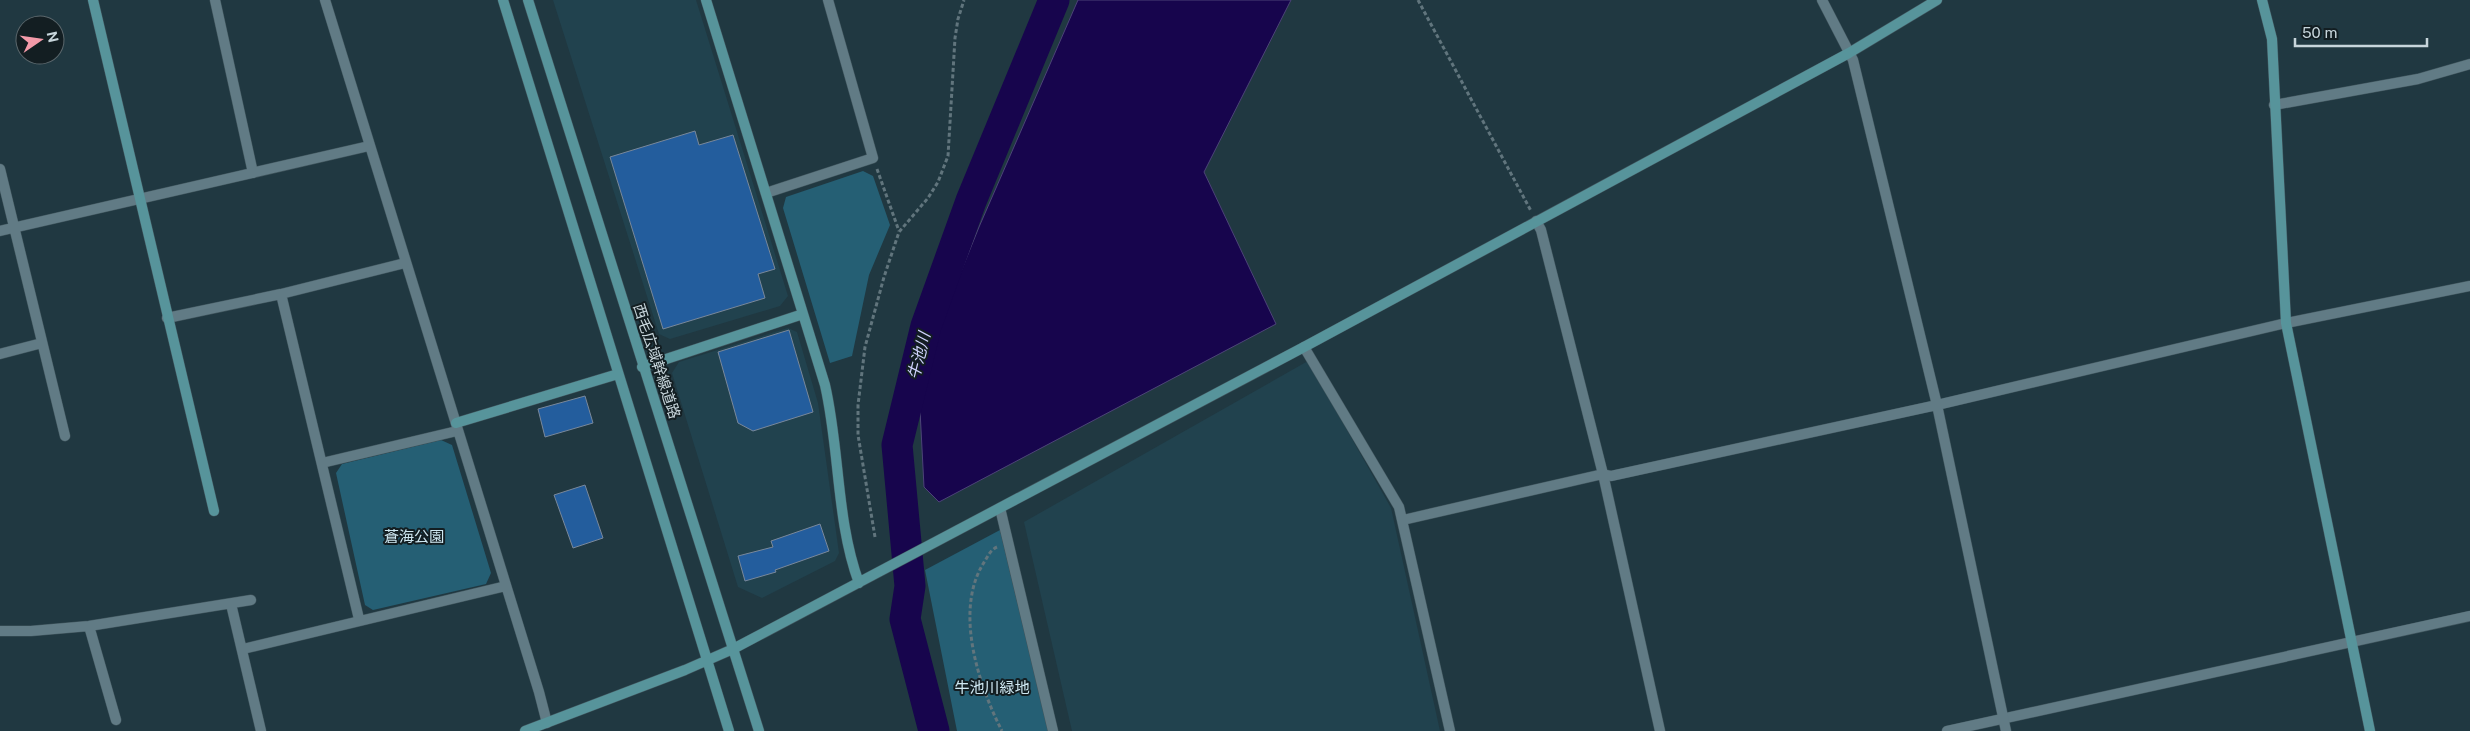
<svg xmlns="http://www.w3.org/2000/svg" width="2470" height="731" viewBox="0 0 2470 731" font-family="'Public Sans','Noto Sans JP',sans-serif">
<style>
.built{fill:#21424e}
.green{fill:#255f74}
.water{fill:#17054d;stroke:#4c4378}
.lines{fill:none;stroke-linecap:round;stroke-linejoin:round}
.river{stroke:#17054d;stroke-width:31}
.building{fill:#235d9d;stroke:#79889b}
.lane-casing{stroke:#41565e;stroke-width:11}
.street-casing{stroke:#41565e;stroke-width:11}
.secondary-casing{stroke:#41565e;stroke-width:11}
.path{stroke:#61757d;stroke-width:3;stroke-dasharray:4 2.5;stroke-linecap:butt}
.lane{stroke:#617b85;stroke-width:10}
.street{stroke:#617b85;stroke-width:10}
.secondary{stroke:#57949b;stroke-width:10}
.labels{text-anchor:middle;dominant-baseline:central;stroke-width:4;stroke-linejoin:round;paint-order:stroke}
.street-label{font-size:15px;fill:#c7d5db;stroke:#131e22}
.park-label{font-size:15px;fill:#cfe8f2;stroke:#131e22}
.water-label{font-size:16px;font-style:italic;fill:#d0d3fe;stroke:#131e22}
</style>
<rect width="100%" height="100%" fill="#203841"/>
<path class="built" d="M553 0H696L788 296 780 306 670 339 659 334Z
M788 328 797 332 818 403 839 553 835 561 762 598 738 587 672 373 679 362Z
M1308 361 1391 508 1440 731H1072L1024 522Z"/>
<path class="green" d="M863 171 873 176 890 225 869 275 852 356 830 363 783 208 786 197Z
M441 440 452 445 491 573 486 584 373 610 365 605 336 473 342 464Z
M1000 530 1048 731H957L925 570Z"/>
<path class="water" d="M1078 0H1291L1204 172 1276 324 939 502 924 487 920 410 939 326 979 227Z"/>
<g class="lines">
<path class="river" d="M934 731 905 619 910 586 897 445 926 326 971 201 1054 0"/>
</g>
<path class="building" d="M695 131 699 145 733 135 775 269 758 274 765 298 663 329 610 157Z
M789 330 813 412 753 431 738 423 718 352Z
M585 396 593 423 545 437 538 409Z
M585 485 603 538 573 548 554 495Z
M820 524 829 551 775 570 776 572 745 581 738 556 773 547 771 541Z"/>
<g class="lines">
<defs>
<path id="lane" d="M1947 731 2470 616"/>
<path id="street" d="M215 0 253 173
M325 0 539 692 547 723
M1822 0 1853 60 1937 405 2006 731
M2274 105 2418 79 2470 64
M0 169 65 436
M766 193 873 158 828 0
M1536 221 1541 230 1603 474 1660 731
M0 231 369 146
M281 294 359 619
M167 318 281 294 405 263
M1304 347 1399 507 1450 731
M0 354 42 343
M322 463 457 431
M1000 508 1053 731
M1403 520 1603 474 1611 476 1937 405 2286 323 2470 286
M231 604 261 731
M89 626 116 720
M0 631H31L89 626 251 600
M243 649 506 586"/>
<path id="secondary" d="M93 0 214 511
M503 0 729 731
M528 0 759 731
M706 0 825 385C840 450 836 521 859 583
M2262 0 2272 39 2286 323 2370 731
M642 367 803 314
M456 423 618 374
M525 731 685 670 733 649 1304 347 1849 53 1937 0"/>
</defs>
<use href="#lane" class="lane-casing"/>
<use href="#street" class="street-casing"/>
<use href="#secondary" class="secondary-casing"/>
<path class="path" d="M1418 0 1531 211
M877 169 899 231
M875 537 858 435V405L865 347 884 277 899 232 928 198 938 182 948 156 955 38 958 19 964 0
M997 547C990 550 987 558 983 564 954 612 979 686 1002 731"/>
<use href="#lane" class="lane"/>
<use href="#street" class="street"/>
<use href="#secondary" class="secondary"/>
</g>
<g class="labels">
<g class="street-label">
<text transform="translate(657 361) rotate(72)">西毛広域幹線道路</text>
</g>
<g class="park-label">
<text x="414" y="536">蒼海公園</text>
<text x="992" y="687">牛池川緑地</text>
</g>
<g class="water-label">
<text transform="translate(919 356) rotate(-76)">牛池川</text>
</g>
</g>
<g transform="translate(40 40) rotate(77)"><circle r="24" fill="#131e22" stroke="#5b676c"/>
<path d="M0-4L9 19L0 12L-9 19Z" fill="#f39aa9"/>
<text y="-8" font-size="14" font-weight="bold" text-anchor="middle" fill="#c7d5db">N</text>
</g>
<path d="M2295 38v8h132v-8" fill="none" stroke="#c7d5db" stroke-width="2.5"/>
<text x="2302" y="38" font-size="15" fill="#c7d5db" stroke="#131e22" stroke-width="4" paint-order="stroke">50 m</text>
</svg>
